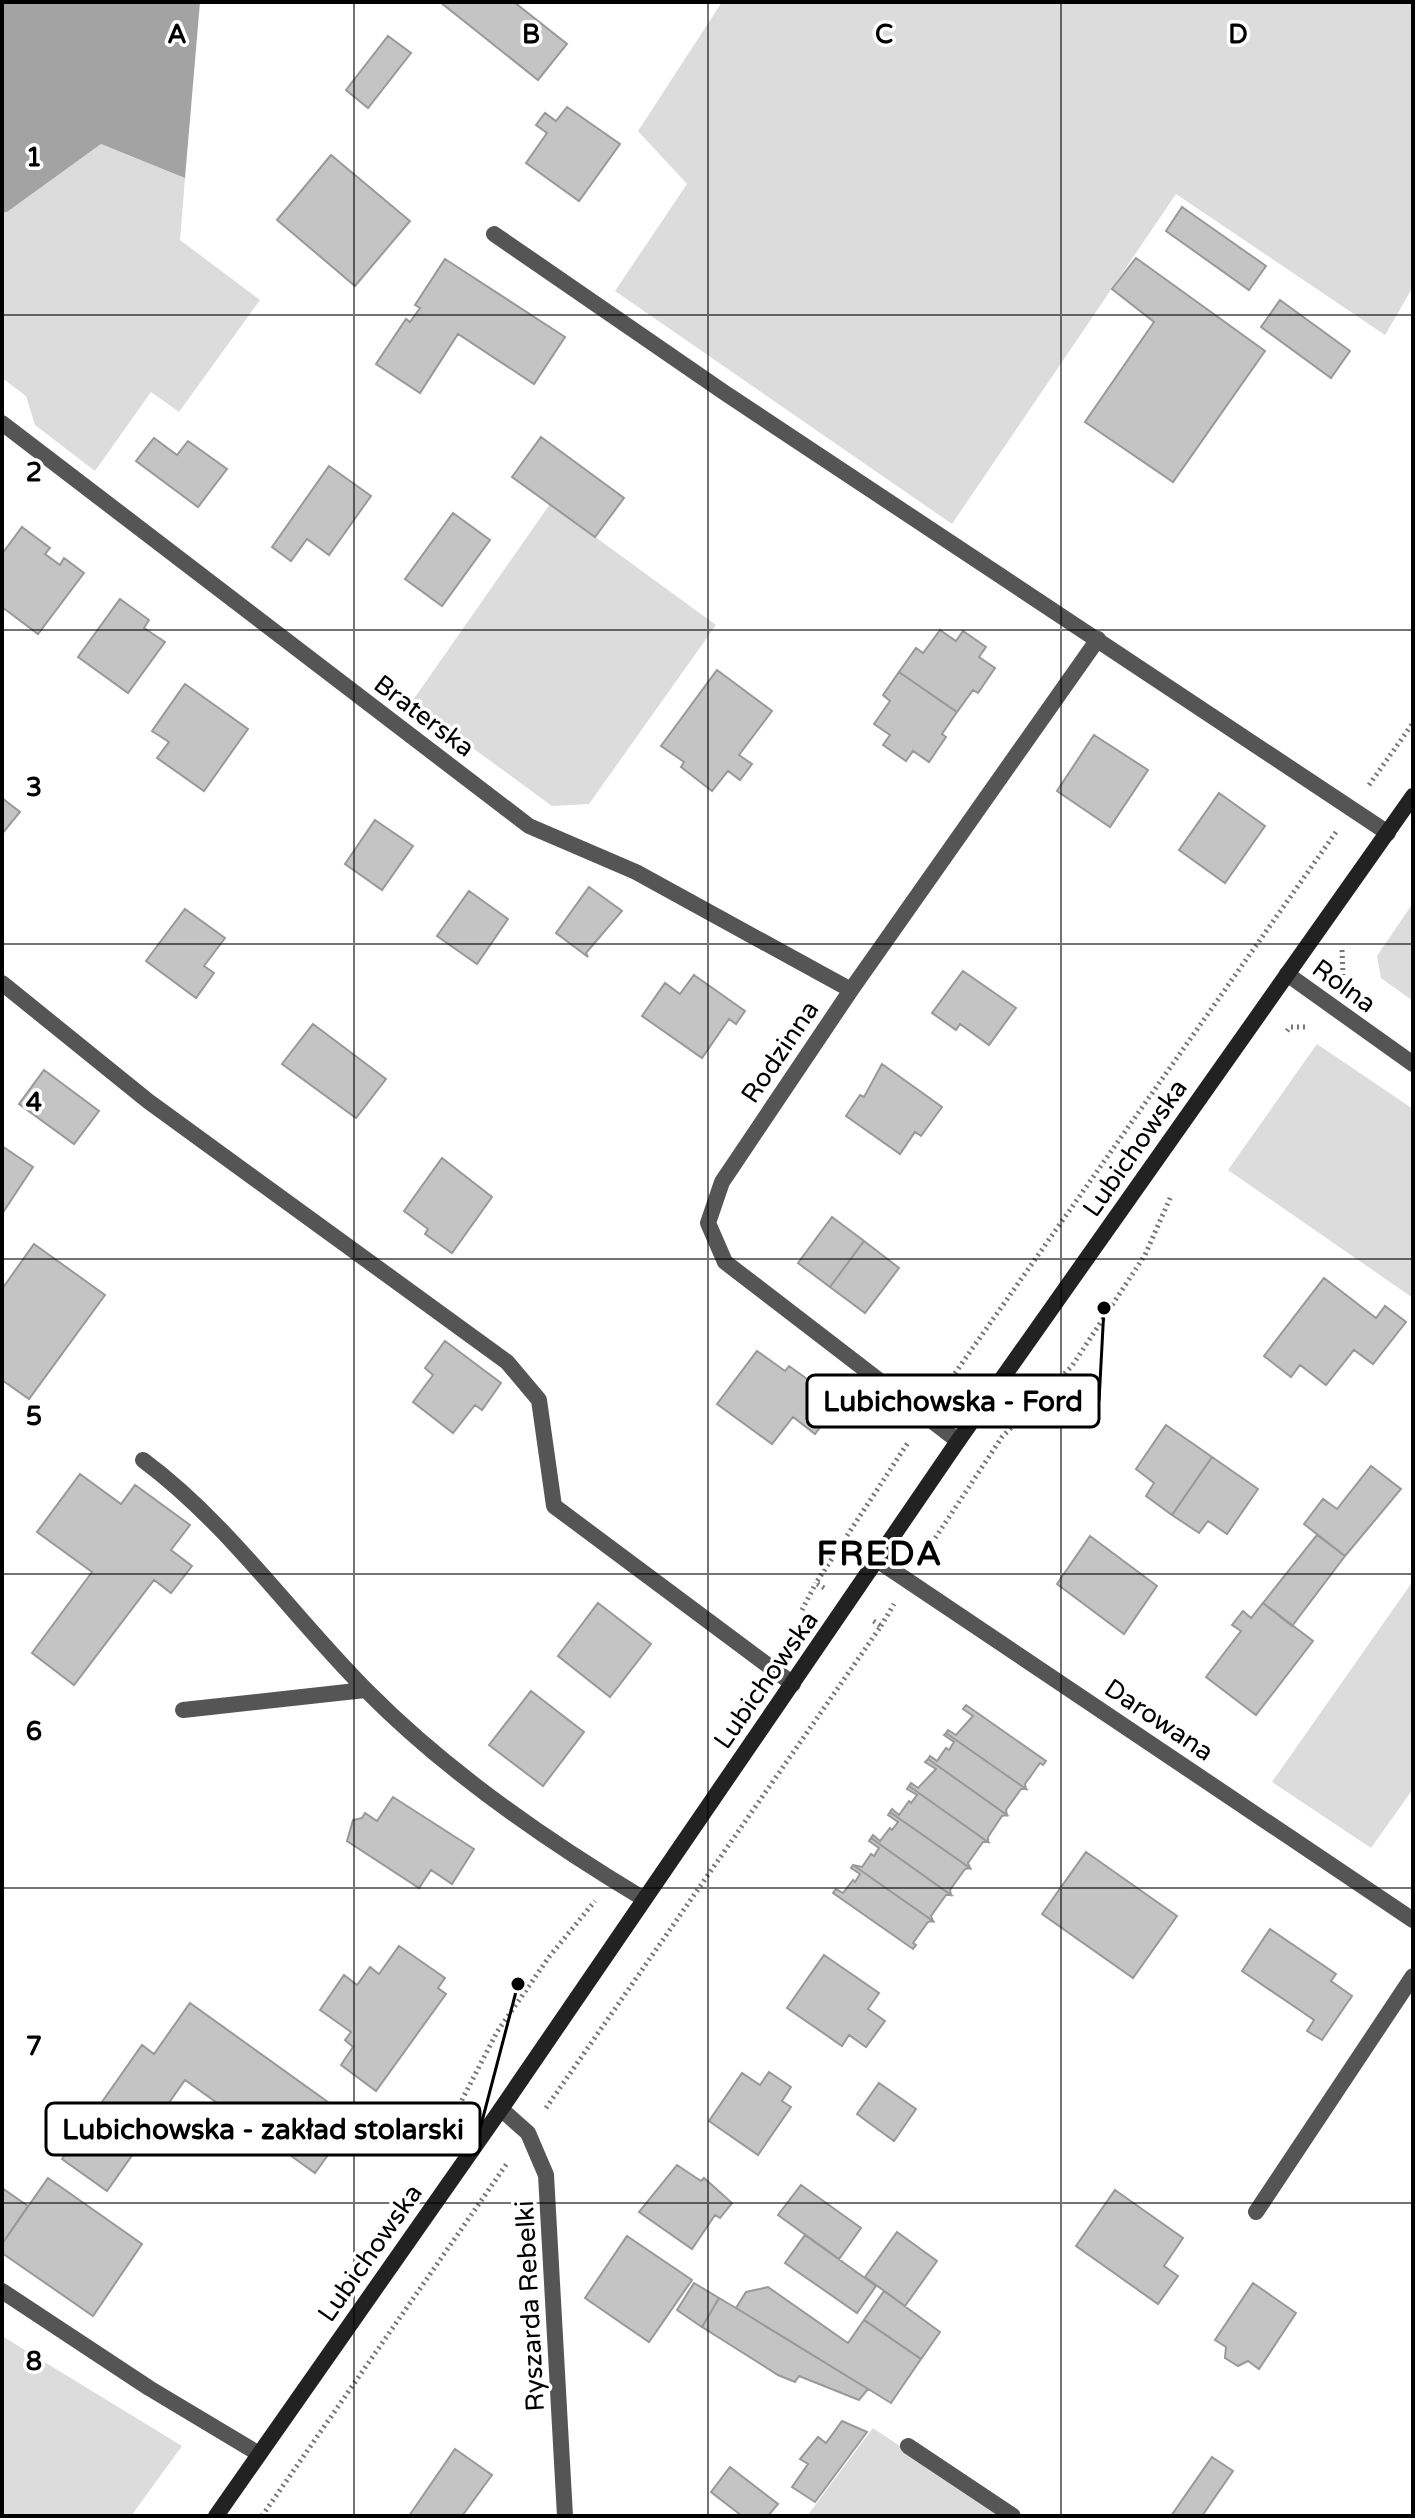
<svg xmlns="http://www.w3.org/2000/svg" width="1415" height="2518" viewBox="0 0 1415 2518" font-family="'Varela Round',sans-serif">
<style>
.green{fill:#dcdcdc}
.water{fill:#a3a3a3}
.building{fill:#c4c4c4;stroke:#999;stroke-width:2}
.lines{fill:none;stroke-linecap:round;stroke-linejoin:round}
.path{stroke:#777;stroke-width:5;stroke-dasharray:2 4;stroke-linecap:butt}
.lane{stroke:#555;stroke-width:16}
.street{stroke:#555;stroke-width:16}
.secondary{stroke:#222;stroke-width:16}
.grid{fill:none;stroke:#000;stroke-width:2;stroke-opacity:0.55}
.labels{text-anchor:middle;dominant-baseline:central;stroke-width:7;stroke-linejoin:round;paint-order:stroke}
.street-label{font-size:26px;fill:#000;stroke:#fff}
.district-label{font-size:34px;font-weight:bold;letter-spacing:2px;fill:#000;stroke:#fff}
.grid-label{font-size:26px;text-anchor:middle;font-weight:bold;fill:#000;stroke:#fff;stroke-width:7;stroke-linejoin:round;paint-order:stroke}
.leader{fill:none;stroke:#000;stroke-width:3}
.callout-dot{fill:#000;stroke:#fff;stroke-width:3}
.callout{fill:#fff;stroke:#000;stroke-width:3}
.callout-label{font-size:28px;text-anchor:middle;font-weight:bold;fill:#000}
</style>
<rect width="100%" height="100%" fill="#fff"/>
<path class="green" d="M722 2H1413V287L1385 335 1176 194 952 524 615 291 687 184 638 131Z
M101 144 185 178 180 240 260 300 179 412 151 392 95 471 35 425 26 396 2 378V212H7Z
M550 504 716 625 589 804 552 806 411 703Z
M1413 903V1001L1381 978 1377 956Z
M1317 1044 1413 1109V1298L1228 1170Z
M1413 1581V1789L1371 1848 1272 1782Z
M2 2336 182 2446 131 2516H2Z
M873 2428 1004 2516H807Z"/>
<path class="water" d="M2 2H200L185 178 101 144 7 212H2Z"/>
<path class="building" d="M440 2H514L567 44 538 80Z
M388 36 411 53 368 108 346 90Z
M567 107 620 144 579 201 526 163 547 133 536 125 545 113 556 121Z
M331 155 410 221 355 286 277 220Z
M1182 207 1266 266 1249 290 1166 231Z
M1136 258 1265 351 1173 482 1085 422 1154 322 1112 289Z
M445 259 565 337 534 384 458 334 420 393 376 364 406 319 410 322 420 308 415 305Z
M1280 300 1350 351 1331 378 1261 327Z
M541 437 624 498 595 537 512 477Z
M154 438 177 455 188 441 227 469 198 507 136 461Z
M329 466 371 496 329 555 307 539 291 561 272 547Z
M453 513 490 540 442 606 405 579Z
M22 527 50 548 45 554 60 565 64 558 84 573 38 634 2 607V554Z
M120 599 149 620 144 628 165 642 128 693 78 657Z
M940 630 956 641 963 631 986 647 979 657 995 668 978 693 973 690 957 712 899 672 916 648 923 653Z
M717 670 772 711 739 755 752 764 740 780 728 771 712 791 681 767 684 762 661 746Z
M899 672 957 712 942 734 946 737 929 762 913 751 906 761 883 745 890 735 874 724 890 701 883 695Z
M185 684 248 729 204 791 157 758 169 742 152 731Z
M1094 735 1148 770 1110 827 1057 791Z
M1219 793 1265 826 1225 883 1179 850Z
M2 798 20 812 2 834Z
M375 820 413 846 382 890 345 864Z
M589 887 622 911 586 953 588 957 556 933Z
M469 891 508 919 477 964 437 936Z
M185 909 225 938 204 966 214 973 196 998 146 961Z
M963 971 1016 1008 989 1045 960 1024 956 1030 932 1013Z
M694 975 745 1011 736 1024 729 1019 702 1058 642 1016 665 983 680 994Z
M313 1024 386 1079 356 1118 282 1064Z
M882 1064 942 1107 921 1136 915 1132 900 1154 846 1116 860 1095 864 1097Z
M44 1070 99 1111 74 1144 19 1104Z
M2 1146 33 1167 2 1214Z
M442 1158 492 1197 452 1253 425 1234 428 1229 404 1211Z
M832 1217 864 1241 830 1287 798 1263Z
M864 1241 899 1268 865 1313 830 1287Z
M34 1244 105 1295 29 1399 2 1380V1289Z
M1324 1278 1376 1318 1385 1306 1406 1322 1373 1364 1354 1350 1326 1385 1300 1365 1291 1377 1264 1356Z
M445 1341 501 1383 482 1410 475 1405 453 1433 413 1402 433 1375 425 1368Z
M757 1351 785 1371 789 1366 839 1402 815 1434 793 1417 772 1444 717 1404Z
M1166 1425 1212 1457 1172 1515 1146 1496 1154 1483 1136 1469Z
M1212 1457 1258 1489 1227 1534 1208 1521 1199 1533 1172 1515Z
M1371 1466 1401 1489 1345 1556 1304 1524 1323 1499 1337 1509Z
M80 1474 121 1504 135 1485 190 1525 171 1550 192 1566 171 1593 154 1580 74 1685 32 1653 92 1572 37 1532Z
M1317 1535 1345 1556 1292 1626 1263 1603Z
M1090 1536 1157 1586 1124 1634 1057 1584Z
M598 1603 651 1644 610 1697 558 1656Z
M1263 1603 1313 1641 1256 1715 1206 1677 1241 1631 1232 1625 1243 1611 1251 1618Z
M531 1691 584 1732 543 1786 489 1745Z
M966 1705 1046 1761 1043 1765 1040 1763 1025 1784 1026 1789 946 1733 948 1730 956 1735 973 1716 963 1709Z
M946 1733 1026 1789H1021L1006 1810 1007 1815 928 1759 930 1756 937 1761 946 1748 949 1750 954 1742 944 1735Z
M928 1759 1007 1815 1002 1816 988 1837V1842L909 1786 911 1783 918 1788 936 1769 925 1762Z
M909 1786 988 1842H983L968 1863 970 1868 890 1812 892 1809 899 1815 909 1801 911 1803 917 1795 907 1789Z
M393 1797 474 1849 452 1884 431 1870 419 1888 347 1841 353 1820 362 1818 365 1813 377 1821Z
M890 1812 970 1868 965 1869 950 1890 951 1895 871 1838 873 1835 880 1841 890 1828 892 1830 898 1822 888 1815Z
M871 1838 951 1895H946L931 1916 933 1921 853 1865 862 1867 871 1854 874 1856 879 1848 869 1841Z
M1086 1852 1177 1916 1133 1978 1042 1914Z
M853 1865 933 1921 928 1922 913 1943 916 1945 913 1949 833 1893 836 1889 843 1893 853 1880 855 1882 860 1874 851 1868Z
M1270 1929 1336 1974 1331 1981 1352 1996 1322 2040 1307 2031 1314 2020 1242 1971Z
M399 1946 445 1978 438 1988 446 1994 376 2091 341 2065 353 2047 345 2040 351 2032 320 2010 344 1975 357 1985 370 1967 379 1974Z
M824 1955 879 1993 868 2009 885 2021 866 2047 849 2035 842 2046 787 2008Z
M190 2003 353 2120 315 2173 185 2080 107 2191 62 2159 142 2045 154 2054Z
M769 2072 791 2087 782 2101 791 2107 758 2155 709 2121 742 2073 760 2085Z
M879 2083 916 2109 894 2141 857 2114Z
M677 2165 701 2181 704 2178 732 2203 720 2218 715 2215 692 2249 639 2212Z
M48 2178 142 2244 93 2316 2 2253V2244Z
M801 2185 861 2228 839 2259 778 2215Z
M2 2188 28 2206 2 2244Z
M1115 2190 1183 2238 1164 2266 1178 2276 1158 2304 1076 2246Z
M897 2232 937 2261 905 2306 865 2277Z
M805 2235 876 2286 857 2313 785 2263Z
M627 2236 692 2280 649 2342 585 2298Z
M694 2283 719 2298 702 2327 677 2310Z
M1253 2283 1296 2313 1259 2369 1248 2361 1238 2366 1225 2358 1226 2347 1215 2340Z
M768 2287 848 2343 864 2320 921 2359 891 2403 736 2308 746 2292Z
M884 2291 940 2332 921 2359 864 2320Z
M719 2298 736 2308 868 2389 859 2400 799 2376 795 2382 778 2375 702 2327Z
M842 2421 867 2432 815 2502 792 2487 808 2464 800 2459 818 2437 826 2443Z
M455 2449 492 2475 462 2516H409Z
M1212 2457 1233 2471 1202 2516H1171Z
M730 2467 778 2504 768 2516H742L711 2492Z"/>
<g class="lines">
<path class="path" d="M1369 785 1413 723
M1342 950 1343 975
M1287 1031 1290 1027H1307
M941 1393 1336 832
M922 1558 1002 1437 1072 1366 1145 1255 1171 1196
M824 1588 816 1583 909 1441
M802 1610 816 1583
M881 1626 894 1604
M546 2108 881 1626 872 1620
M448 2127 497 2032 549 1957 595 1901
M262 2516 508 2162"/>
<path class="lane" d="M2 983 148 1101 507 1362 539 1400 554 1506 793 1684
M143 1460C229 1524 291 1615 367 1691 446 1771 547 1841 644 1899
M183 1710 365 1690
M1256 2212 1413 1976"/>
<path class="street" d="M494 234 725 393 1388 833
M2 423 529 826 636 872 851 990
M1287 974 1413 1064
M958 1441 725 1262 708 1223 722 1182 851 990 1098 639
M877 1560 1413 1920
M501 2109 528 2133 546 2175 565 2516
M2 2291 149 2388 259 2454
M908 2446 1013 2516"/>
<path class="secondary" d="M216 2516 501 2109 958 1441 1413 796"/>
</g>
<path class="grid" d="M354 2V2516M708 2V2516M1061 2V2516M2 315H1413M2 630H1413M2 944H1413M2 1259H1413M2 1574H1413M2 1888H1413M2 2203H1413"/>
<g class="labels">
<g class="street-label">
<text transform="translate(424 716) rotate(37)">Braterska</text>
<text transform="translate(1344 986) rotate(36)">Rolna</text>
<text transform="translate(780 1052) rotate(-56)">Rodzinna</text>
<text transform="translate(1135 1148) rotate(-55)">Lubichowska</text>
<text transform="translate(766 1680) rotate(-55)">Lubichowska</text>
<text transform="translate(1159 1720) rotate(34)">Darowana</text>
<text transform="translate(370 2253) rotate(-55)">Lubichowska</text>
<text transform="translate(530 2306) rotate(-93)">Ryszarda Rebelki</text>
</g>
<g class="district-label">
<text x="880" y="1554">FREDA</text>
</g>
</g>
<g class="grid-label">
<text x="177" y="43">A</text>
<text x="531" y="43">B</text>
<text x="884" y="43">C</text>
<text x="1238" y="43">D</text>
<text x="34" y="166">1</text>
<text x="34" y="481">2</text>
<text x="34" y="796">3</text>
<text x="34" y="1111">4</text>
<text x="34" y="1425">5</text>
<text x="34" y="1740">6</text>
<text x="34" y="2055">7</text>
<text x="34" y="2370">8</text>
</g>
<path class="leader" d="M1104 1308L1099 1401M518 1984L480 2129"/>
<g class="callout-dot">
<circle cx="1104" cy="1308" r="8"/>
<circle cx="518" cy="1984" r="8"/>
</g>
<g class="callout">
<rect x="807" y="1375" width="292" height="52" rx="8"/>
<rect x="46" y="2103" width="434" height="52" rx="8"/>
</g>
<g class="callout-label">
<text x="953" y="1411">Lubichowska - Ford</text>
<text x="263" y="2139">Lubichowska - zakład stolarski</text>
</g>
<rect width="1415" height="2518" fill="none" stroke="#000000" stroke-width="8"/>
</svg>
